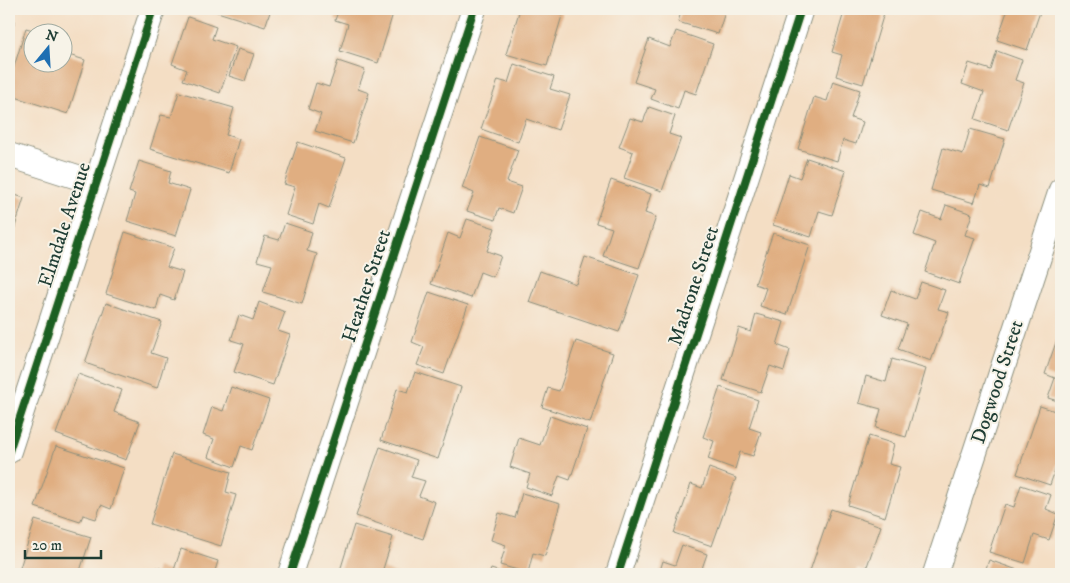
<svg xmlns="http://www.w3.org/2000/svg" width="1070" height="583" viewBox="0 0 1070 583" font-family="'IM FELL DW Pica',serif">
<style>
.building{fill:#e0ae81}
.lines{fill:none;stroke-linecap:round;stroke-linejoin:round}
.street-casing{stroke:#8a8e7c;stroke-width:26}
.street{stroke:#fff;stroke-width:24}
.cycleway-casing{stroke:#f7f3e8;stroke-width:11}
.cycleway{stroke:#1b5e20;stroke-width:8}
.labels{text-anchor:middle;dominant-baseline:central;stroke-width:4;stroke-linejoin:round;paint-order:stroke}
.street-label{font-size:20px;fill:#1f3d34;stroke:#f7f3e8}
</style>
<rect width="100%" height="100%" fill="#f7f3e8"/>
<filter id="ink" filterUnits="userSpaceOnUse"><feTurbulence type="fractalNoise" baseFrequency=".02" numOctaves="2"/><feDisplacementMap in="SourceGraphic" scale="10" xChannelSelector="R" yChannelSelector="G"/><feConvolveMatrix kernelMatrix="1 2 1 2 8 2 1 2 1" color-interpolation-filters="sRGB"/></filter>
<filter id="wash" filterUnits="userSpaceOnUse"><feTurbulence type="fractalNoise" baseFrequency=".0096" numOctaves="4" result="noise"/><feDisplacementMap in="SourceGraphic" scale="20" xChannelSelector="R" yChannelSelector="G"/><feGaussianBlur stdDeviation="1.12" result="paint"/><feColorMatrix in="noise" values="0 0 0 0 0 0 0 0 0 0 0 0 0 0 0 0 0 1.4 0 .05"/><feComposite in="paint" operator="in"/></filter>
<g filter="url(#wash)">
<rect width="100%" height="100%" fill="#f4dec4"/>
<g id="blocks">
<path class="building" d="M208 9H271L265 27Z
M339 9H390L394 10 378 63 340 51 348 24 335 20Z
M520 9H564L547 66 506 54Z
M682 9H726L718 34 678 22Z
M845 9H870L884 13 863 84 836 76 842 55 832 52Z
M1008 9H1041L1027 50 997 40Z
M188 17 216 27 212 39 236 47 220 93 183 80 187 70 172 64Z
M9 19 15 21 9 39Z
M26 28 40 32H32V62H62V53L85 60 68 114 9 95V83Z
M676 31 713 44 696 94 684 90 678 109 651 99 655 89 634 82 649 39 670 47Z
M238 49 254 54 245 81 229 76Z
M997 51 1022 60 1015 80 1024 83 1008 130 975 119 984 92 962 84 969 63 991 70Z
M338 61 365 70 358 89 369 93 353 143 315 131 321 114 308 109 316 83 329 87Z
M514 64 554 77 550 89 570 95 558 130 526 119 518 142 481 129 498 80 508 83Z
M833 81 860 90 851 118 863 122 856 144 843 140 837 161 798 149 814 97 827 101Z
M179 92 234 108 226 135 239 139 229 173 150 149 161 115 171 117Z
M649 107 675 116 669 134 681 138 662 191 624 178 633 152 619 147 630 118 643 122Z
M970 129 1005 139 990 188 980 185 974 203 931 190 943 148 963 154Z
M480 137 518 150 507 182 522 187 513 213 499 208 495 220 467 211 474 193 462 188Z
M298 142 346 158 329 208 319 204 313 224 286 215 295 187 284 184Z
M807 158 846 171 832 215 819 211 811 237 773 225 789 174 800 178Z
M139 161 171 171 168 183 190 190 176 236 127 221 135 194 129 192Z
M611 180 651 194 645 213 656 217 639 268 603 256 612 228 596 223Z
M9 193 24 198 9 246Z
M946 205 972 214 965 235 975 238 959 284 925 272 935 243 914 235 922 212 941 219Z
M467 219 495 228 487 251 501 256 493 277 480 272 471 298 431 284 448 233 460 238Z
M285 223 312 232 307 251 317 254 302 304 263 292 272 265 257 261 265 236 279 240Z
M125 232 174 248 167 267 183 272 174 300 160 295 156 310 106 294Z
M773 233 810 245 787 315 760 306 766 288 755 284Z
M585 257 639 275 619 332 529 302 540 271 576 284Z
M921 282 945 290 938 309 949 312 931 361 898 349 907 324 882 315 891 290 915 299Z
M429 292 468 305 444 374 417 365 424 347 412 342Z
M259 302 285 312 278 331 290 335 273 385 234 372 244 344 231 340 239 315 253 320Z
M106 303 162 322 151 353 166 358 157 388 85 363Z
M756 314 784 322 777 345 790 350 784 371 770 366 761 392 723 380 739 328 751 332Z
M1061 328V402L1048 398 1055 378 1045 374Z
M576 341 613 353 590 423 542 407 548 388 559 391Z
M892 359 926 369 906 437 876 428 881 409 859 403 866 376 886 382Z
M415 372 461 387 438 459 381 440 397 389 408 392Z
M78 374 122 390 114 412 140 422 126 460 56 434Z
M231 387 269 400 252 450 241 446 234 467 208 457 214 439 203 435 212 407 223 411Z
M720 387 758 400 749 428 761 432 753 456 740 452 735 469 708 459 714 441 703 437Z
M1040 406 1061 413V453L1050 485 1017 474Z
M550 416 587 429 570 480 559 476 552 496 526 487 530 474 510 467 519 438 540 445Z
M869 436 894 444 889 464 900 467 885 517 848 505Z
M56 446 124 468 111 509 101 505 96 519 83 515 80 522 35 507Z
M380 447 417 460 411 477 425 481 419 496 435 502 423 539 356 516Z
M172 454 231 472 226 492 236 495 221 546 150 524Z
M709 468 736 478 712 546 674 533 691 484 702 488Z
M1021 485 1051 495 1046 509 1058 514 1049 540 1034 535 1025 563 989 552 1005 504 1014 507Z
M522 493 560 504 545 556 533 553 528 573 500 565 506 545 491 540 499 513 515 518Z
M831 509 881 526 865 572 857 569 855 574H809Z
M35 520 91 537 79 574H18Z
M354 525 393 537 383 569 398 574H339Z
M682 545 707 554 700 574H659L663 561 675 565Z
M181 549 218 561 214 574H155L157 567 173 573Z
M989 560 1029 574H984Z
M491 569 507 574H489Z"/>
</g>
</g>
<g filter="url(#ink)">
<use href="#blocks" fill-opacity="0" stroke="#8a8e7c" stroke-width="1"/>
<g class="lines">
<defs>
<path id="street" d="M9 155 96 183
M9 451 153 9
M290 574 474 9
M618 574 801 9
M935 574 1061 190"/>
</defs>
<use href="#street" class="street-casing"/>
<use href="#street" class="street"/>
<defs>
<path id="cycleway" d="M9 451 153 9
M290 574 474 9
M618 574 801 9"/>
</defs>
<use href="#cycleway" class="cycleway-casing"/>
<use href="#cycleway" class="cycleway"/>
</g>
</g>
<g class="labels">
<g class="street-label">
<text transform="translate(65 225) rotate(-72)">Elmdale Avenue</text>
<text transform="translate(367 286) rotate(-72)">Heather Street</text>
<text transform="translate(694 286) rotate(-72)">Madrone Street</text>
<text transform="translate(998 382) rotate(-72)">Dogwood Street</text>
</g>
</g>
<rect width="1070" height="583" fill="none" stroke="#f7f3e8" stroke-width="30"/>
<g transform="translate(48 48) rotate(18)"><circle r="24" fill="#f7f3e8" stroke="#a1aaa0"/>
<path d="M0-4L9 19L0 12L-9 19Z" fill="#1f6fb2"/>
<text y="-8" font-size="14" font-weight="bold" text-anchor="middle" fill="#1f3d34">N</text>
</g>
<path d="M25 550v8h76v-8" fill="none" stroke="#1f3d34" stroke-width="2.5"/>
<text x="32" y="550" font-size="15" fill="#1f3d34" stroke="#f7f3e8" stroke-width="4" paint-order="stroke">20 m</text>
</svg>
